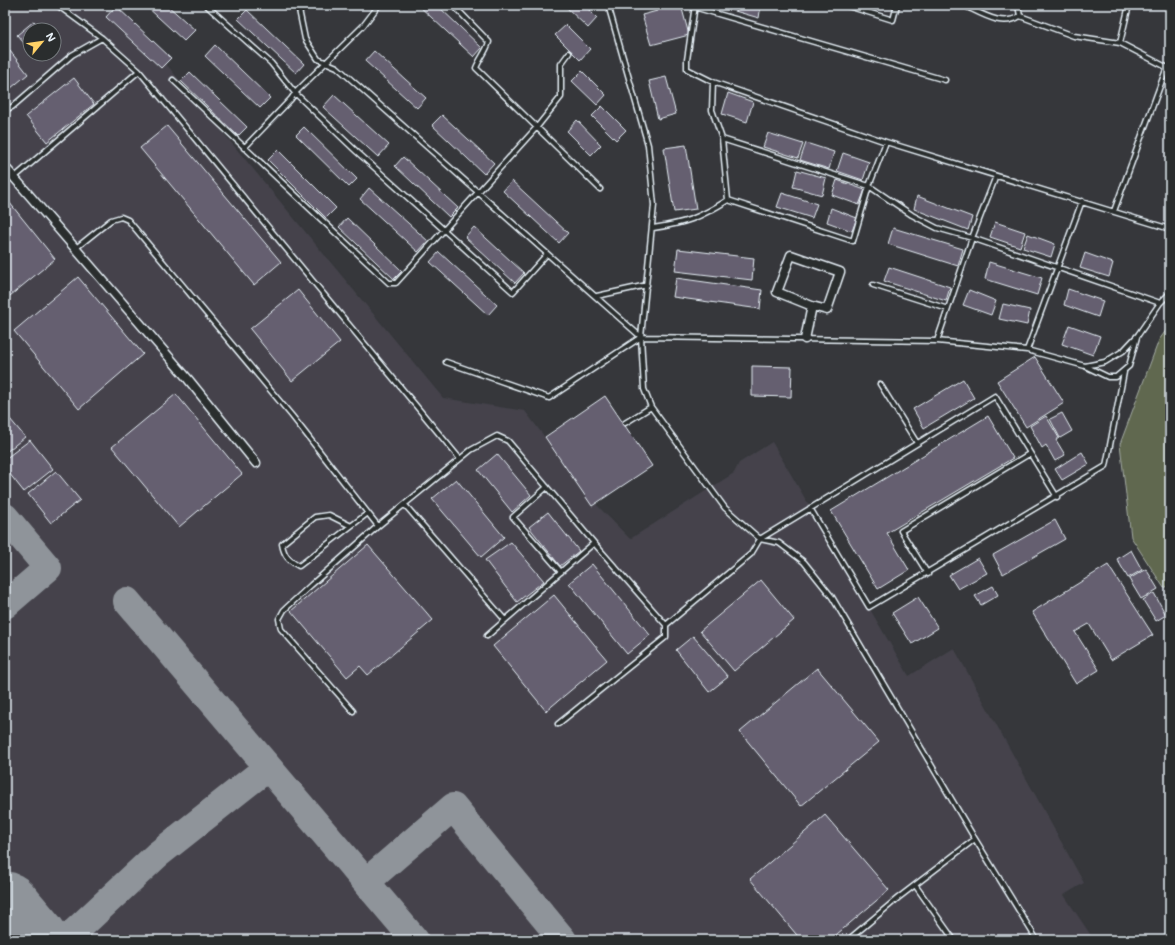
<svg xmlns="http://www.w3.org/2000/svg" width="1175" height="945" viewBox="0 0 1175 945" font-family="Mali,sans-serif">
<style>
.built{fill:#44434b;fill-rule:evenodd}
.green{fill:#61684f;stroke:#a4aca4}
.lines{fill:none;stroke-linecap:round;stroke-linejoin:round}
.taxiway{stroke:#8f949a;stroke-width:28}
.runway{stroke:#8f949a;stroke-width:71}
.building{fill:#655e6f;stroke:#e8f1f8}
.lane-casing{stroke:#e8f1f8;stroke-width:7}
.street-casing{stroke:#e8f1f8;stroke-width:11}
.lane{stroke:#2a2d2e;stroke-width:4}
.street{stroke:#2a2d2e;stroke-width:8}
</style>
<rect width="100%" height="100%" fill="#36373b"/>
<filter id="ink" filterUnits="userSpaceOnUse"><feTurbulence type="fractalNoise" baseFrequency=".025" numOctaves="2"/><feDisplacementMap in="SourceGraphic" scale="8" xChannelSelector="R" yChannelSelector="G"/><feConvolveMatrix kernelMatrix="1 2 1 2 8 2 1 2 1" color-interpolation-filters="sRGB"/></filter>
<g filter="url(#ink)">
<path class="built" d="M5 5H107L162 59 443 398 525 411 594 502 630 539 734 473 739 463 772 442 909 676 954 648 1084 883 1064 895 1094 940H5ZM30 30H54V54H30Z"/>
<path class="green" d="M1170 325V585L1164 588 1131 537 1120 444 1159 340Z"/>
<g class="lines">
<path class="taxiway" d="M5 517 48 568 5 605
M127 601 415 940
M366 882 453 807 563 940
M66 940 157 855 267 768"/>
<path class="runway" d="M5 907 33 940"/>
</g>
<path class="building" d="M145 5H167L195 30 184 41Z
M418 5H437L482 48 474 57Z
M564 5H584L597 18 588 28Z
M655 5H681L689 35 651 45 642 15 657 11Z
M714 5H761L759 18Z
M116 6 171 58 161 68 106 17Z
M247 10 304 64 296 73 238 19Z
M34 21 42 30H30V50L17 35Z
M566 25 590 49 580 60 555 35Z
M215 45 270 98 260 108 205 56Z
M10 51 28 74 5 93V54Z
M374 51 426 98 417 108 365 61Z
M582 71 606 95 597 105 572 81Z
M190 72 247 127 238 136 181 81Z
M666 77 676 114 658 119 649 81Z
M74 78 94 104 47 142 26 116Z
M728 93 753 102 747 122 722 114Z
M334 95 389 145 378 157 323 107Z
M602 106 626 130 616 140 592 116Z
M442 115 494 163 484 174 432 125Z
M577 120 601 145 591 155 567 131Z
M167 126 281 262 254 285 140 148Z
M304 127 357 179 349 187 296 135Z
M768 133 803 144 798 158 763 147Z
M806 143 834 152 829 169 800 160Z
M686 145 696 209 674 212 664 148Z
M278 150 336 208 326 218 268 160Z
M843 153 869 162 863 180 837 171Z
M403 157 458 208 449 217 395 166Z
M797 170 826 178 822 195 793 187Z
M837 180 865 190 859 205 832 195Z
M512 181 568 233 559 243 503 191Z
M369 188 428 241 418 252 360 199Z
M782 193 817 204 812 218 777 207Z
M917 196 972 217 968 230 914 209Z
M5 197 55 259 5 300Z
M831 208 857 218 852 231 827 222Z
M347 218 402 271 394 279 339 227Z
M995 222 1025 232 1020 247 990 237Z
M474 227 524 273 515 283 465 237Z
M893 228 963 249 958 266 888 244Z
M1028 234 1055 244 1051 257 1023 248Z
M678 249 754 258 752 280 675 271Z
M439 252 497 305 488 315 430 262Z
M1085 253 1113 263 1109 277 1080 268Z
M989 262 1042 278 1037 295 985 279Z
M889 267 950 287 946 301 884 281Z
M78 277 143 354 79 409 14 331Z
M676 278 762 290 760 309 673 297Z
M1068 289 1103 301 1098 317 1064 305Z
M298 290 340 342 292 381 250 329Z
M969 290 996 301 991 315 963 305Z
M1003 304 1030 310 1027 325 999 319Z
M1069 325 1100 336 1093 355 1062 344Z
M1035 357 1064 403 1026 427 997 381Z
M752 366 792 367 791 397 752 396Z
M963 379 974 398 924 428 913 409Z
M176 394 242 474 179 527 112 447Z
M605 396 652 466 592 506 545 437Z
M5 413 25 437 5 453Z
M1062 413 1072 431 1060 438 1050 419Z
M988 416 1013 458 887 533 909 570 878 589 831 511Z
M1046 416 1059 438 1056 440 1065 455 1055 461 1046 445 1042 448 1030 426Z
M30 440 53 469 24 492 5 468V459Z
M1082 452 1089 464 1062 480 1055 469Z
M497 454 531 495 512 512 478 470Z
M56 471 80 500 51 523 28 494Z
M456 479 504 537 481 557 432 499Z
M548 512 579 551 560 566 529 527Z
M1055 520 1065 539 1003 574 993 555Z
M511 542 544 581 517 602 485 560Z
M368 545 433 620 368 675 360 666 347 677 291 611Z
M1131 550 1142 570 1128 578 1117 559Z
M978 558 987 573 958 589 949 575Z
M592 564 650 635 627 654 569 583Z
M1108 565 1153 635 1111 660 1089 624 1075 632 1099 670 1076 684 1032 612Z
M1146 569 1158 589 1141 599 1129 579Z
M761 580 794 620 734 671 700 631Z
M993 586 998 595 981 605 975 596Z
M1154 593 1166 615 1156 621 1143 600Z
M554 595 607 660 546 711 493 646Z
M918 597 938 628 912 644 892 613Z
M693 636 728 677 709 692 676 650Z
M817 668 879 742 801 806 740 732Z
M825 815 889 890 830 940H801L750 879Z"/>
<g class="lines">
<defs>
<path id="lane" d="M57 5 102 38 139 71 460 459
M206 5 271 63 295 93 356 151 513 292 547 254
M298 5 305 39 318 59 337 67 641 337 937 341 1027 350 1085 366 1105 362 1123 351 1138 335 1160 303 1170 293
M453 5 489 42C486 52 480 58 476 68L600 189
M608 5 648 145 654 205 641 337 644 389 651 407 725 508 760 539 779 543 804 562 832 597 975 839 1037 940
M695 5 687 60V69L713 82 886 142 1170 229
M845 5 893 20 897 5
M963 5C981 13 1002 28 1020 16
M1018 5 1020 16
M694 7 945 80
M1020 16 1074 36 1120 43 1170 69
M1120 43 1129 5
M173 80 389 283H396L537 127 561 97V64L569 53
M5 110 12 107 72 55 102 38
M722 139 869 186 912 215 937 228 972 238 1160 303
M244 148 291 99 295 93 363 26 379 5
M15 177 139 71
M728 200 853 241 869 186 886 142
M1114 211 1167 67
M653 228C686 223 699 218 728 200L722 139 712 110 713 82
M76 248 111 220 121 217 128 220 292 416 378 526 471 450 497 436 508 441 594 543 666 625 751 554 760 539 995 396 1057 497
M873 285 948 309
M597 296 647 285
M937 341 972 238 996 176
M1027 350 1082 201
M446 362 549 398 641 337
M1085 366 1108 377H1116L1129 366 1137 337
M880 384 917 443
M625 423 651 407
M547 487 513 517 561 572
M405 505 505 620
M810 508 869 607 1106 466 1124 372
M351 526 299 566C289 561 284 556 282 544L315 517 329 515 351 526 368 513
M928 574 901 531 1029 454
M487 636 594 543
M353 711 281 629 279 619 284 610 311 585 378 526
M558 724 666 637V625
M915 885 954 940
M848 940 898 898 975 839"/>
<path id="street" d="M5 167 188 379 256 463
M805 339 812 306 777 292 791 255 840 272 827 310 812 306"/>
</defs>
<use href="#lane" class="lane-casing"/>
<use href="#street" class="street-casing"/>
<use href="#lane" class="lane"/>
<use href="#street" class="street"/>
</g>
</g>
<rect width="1175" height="945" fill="none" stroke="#2a2d2e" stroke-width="20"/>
<rect x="10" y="10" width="1155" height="925" fill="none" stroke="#e8f1f8" stroke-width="1.5" filter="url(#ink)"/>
<g transform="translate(42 42) rotate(61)"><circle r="19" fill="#2a2d2e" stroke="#767b7f"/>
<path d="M0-3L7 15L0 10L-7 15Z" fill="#ffd166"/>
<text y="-6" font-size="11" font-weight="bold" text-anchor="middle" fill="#e8f1f8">N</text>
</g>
</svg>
